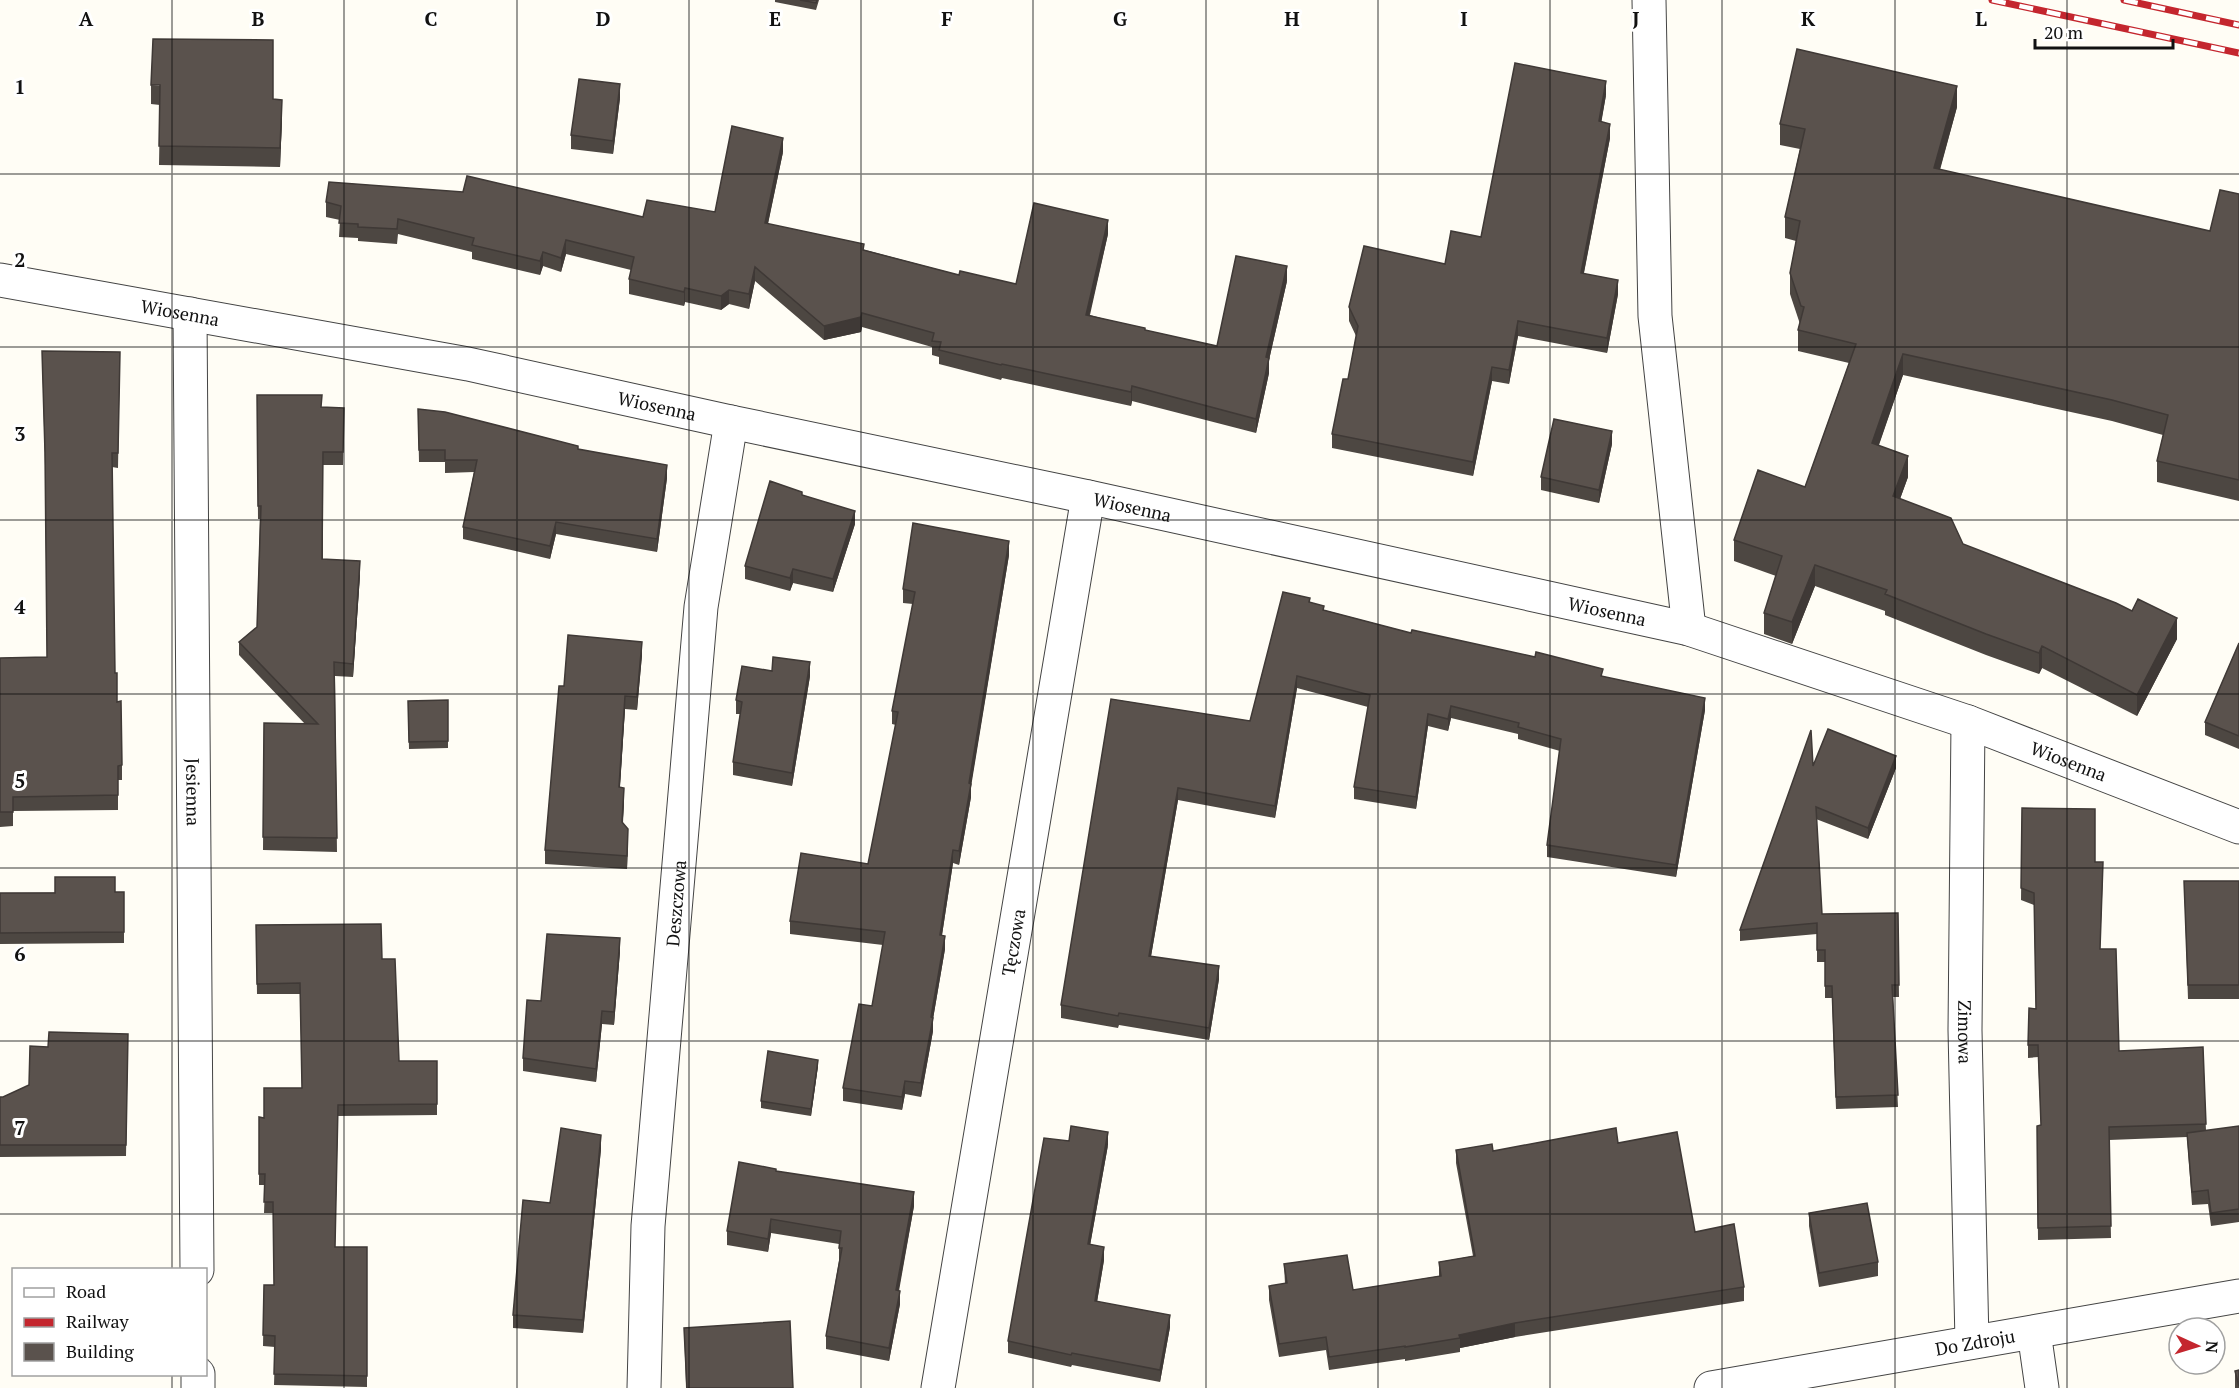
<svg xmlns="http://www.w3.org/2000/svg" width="2239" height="1388" viewBox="0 0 2239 1388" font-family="'PT Serif',serif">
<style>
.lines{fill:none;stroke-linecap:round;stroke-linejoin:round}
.minor-casing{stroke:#444;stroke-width:35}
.minor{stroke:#fff;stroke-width:33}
.rail-casing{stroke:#c4262e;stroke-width:7}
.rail{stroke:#fff;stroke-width:4.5;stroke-dasharray:14;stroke-linecap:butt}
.wall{fill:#4d4742}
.shaded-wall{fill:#3f3936}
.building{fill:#5a524d;stroke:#3f3936;stroke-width:1.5}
.grid{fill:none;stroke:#111;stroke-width:1.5;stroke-opacity:0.55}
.labels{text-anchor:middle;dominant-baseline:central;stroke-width:6;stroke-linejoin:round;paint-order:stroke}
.street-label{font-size:18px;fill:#111;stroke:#fff}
.grid-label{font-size:20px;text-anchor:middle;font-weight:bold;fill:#111;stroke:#fff;stroke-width:6;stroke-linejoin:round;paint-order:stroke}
</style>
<rect width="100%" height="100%" fill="#fffdf5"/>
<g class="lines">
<defs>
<g id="minor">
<path d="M1649 0 1655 316 1689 629"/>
<path id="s1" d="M0 280 468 364 731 422 1088 497 1689 629 1968 722 2239 827"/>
<path id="s2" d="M190 314 197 1270"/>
<path id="s3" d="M1968 722 1965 1030 1972 1342"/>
<path d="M2034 1332 2042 1388"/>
<path d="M198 1374V1388"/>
<path id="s4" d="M644 1388 648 1226 701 607 731 422"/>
<path id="s5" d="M938 1388 1088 497"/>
<path id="s6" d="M1711 1388 2239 1296"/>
</g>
</defs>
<use href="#minor" class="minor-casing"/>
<use href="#minor" class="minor"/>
<defs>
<path id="rail" d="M1992 0 2239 53
M2124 0 2239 25"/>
</defs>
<use href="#rail" class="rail-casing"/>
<use href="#rail" class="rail"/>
</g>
<path class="wall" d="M775 0H819L816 10 775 2Z
M151 85 273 99 282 119 280 167 159 165 160 105 151 104Z
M1606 95 1601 122 1610 138 1584 273 1618 294 1607 353 1518 336 1509 384 1492 381 1473 476 1332 448V434L1348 379 1356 336 1349 321V307L1445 264 1481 237Z
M620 98 613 154 571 149V135Z
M1957 107 1940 170 2210 231 2239 194V501L2157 482V461L2163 435 2112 421 1903 375 1879 445 1908 477 1900 499 1963 544 2177 639 2137 716 2042 668 2039 674 1986 655 1885 615V611L1815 586 1792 644 1764 634V613L1776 576 1734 561V540L1805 487 1849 363 1798 351V330L1800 324 1790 294V273L1796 241 1785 238V217L1800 149 1780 145V124Z
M783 152 768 224 959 275 1016 284 1108 234 1090 315 1145 330 1217 346 1287 281 1269 360V373L1256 433 1132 401 1131 406 1002 378 1001 380 939 364V357L932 355V347L862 327 861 332 824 340 755 281 749 309 729 304 721 310 685 302 684 306 629 294V279L631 270 566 254 561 272 543 266 540 275 472 259V252L398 234 397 244 358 241V238L339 237 340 220 326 217V202L643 217 715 212Z
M42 351 120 352 118 468 112 467 115 673 117 702 122 734V780H118V810L13 811V826L0 827V658L47 657 45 466Z
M257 395 322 407 344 421 343 465H323V559L360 575 353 677 335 676 337 852 263 850 264 723 305 724 239 655V642L257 627 260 519H258Z
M418 409 578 449 667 478 657 552 556 534 550 559 463 539V527L474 472 445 473V462H419Z
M1612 444 1599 503 1541 490V477Z
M802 495 855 524 833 592 793 583 790 591 745 579V566Z
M1009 555 971 784V797L959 865 953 863 942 935 945 949 933 1019V1031L921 1097 905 1094 902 1110 843 1101V1088L872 1006 883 945 790 934V921L868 864 896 725 892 724V711L913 604 903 603V589Z
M1310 602 1324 610 1411 633 1603 676 1705 710 1676 877 1547 857V845L1560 751 1518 739V734L1451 718 1448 731 1428 726 1416 809 1354 799V787L1368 707 1297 688 1275 818 1178 800 1151 956 1219 979 1209 1040 1119 1025 1118 1028 1061 1018V1005L1111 699 1250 721Z
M2239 643V749L2205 735V722Z
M642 655 637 710 625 709 620 787 624 801 623 823 628 842 627 869 545 864V850L564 686Z
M810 676 792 786 733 775V762L740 714H736V700Z
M448 700V748L409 749 408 701Z
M1813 766 1896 768 1868 839 1816 819 1822 914 1898 913 1899 997H1893L1898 1107 1836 1109 1832 998H1825V962H1817V934L1740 941V930Z
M2022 808 2095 862 2103 874 2100 949 2119 1051 2203 1047 2206 1131 2239 1126V1222L2211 1226 2208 1204 2192 1205 2187 1137 2109 1140 2111 1238 2038 1240 2037 1126 2041 1125 2038 1057 2028 1058V1045L2036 1009 2034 905 2021 900Z
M2184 881H2239V999H2188Z
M124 892V943L0 944V893Z
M256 925 382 959 399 1061H437V1115L338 1116 335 1247H367V1387L274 1385 275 1347 263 1346 264 1285H274L273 1213H264L265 1185H259V1117L264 1118 302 1088 300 994H257Z
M620 951 614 1025 602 1024 596 1082 523 1071V1058L541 1001Z
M128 1034 126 1156 0 1157V1097H3L29 1085 48 1047Z
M818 1066 811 1116 761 1108V1101Z
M1618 1143 1695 1232 1744 1287V1301L1515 1337 1460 1348V1352L1405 1361V1359L1329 1370 1326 1350 1279 1357 1269 1300V1286L1285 1284 1284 1264 1353 1290 1439 1276V1262L1473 1256 1456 1163V1150L1493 1151Z
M1108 1145 1090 1245 1104 1260 1097 1302 1170 1327 1160 1382 1072 1365 1071 1367 1008 1353V1341Z
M601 1149 583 1333 513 1328V1315L550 1203Z
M776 1171 914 1206 899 1291 900 1304 889 1361 826 1349V1336L839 1261V1244L771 1233 768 1252 727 1245V1231Z
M1809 1213 1878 1262V1276L1819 1287 1809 1226Z
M684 1328 793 1388H686Z
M2239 1370V1388H2235V1371Z"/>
<path class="shaded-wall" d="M1606 81V95L1599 136V121Z
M620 84V98L613 154V141Z
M1957 86V107L1934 190V168Z
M282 100V119L280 167V148Z
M1610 124V138L1581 287V273Z
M783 138V152L765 237V223Z
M1108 220V234L1086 329V315Z
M566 240V254L561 272V258Z
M543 252V266L540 275V261Z
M1287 266V281L1269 360V373L1256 433V419L1266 357Z
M755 267V281L749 309V294Z
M1618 280V294L1607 353V338Z
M685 288V302L684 306V292Z
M729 290V304L721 310V296Z
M862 313V327L861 332 824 340V326Z
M1518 321V336L1509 384V370Z
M1903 354V375L1872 464V443Z
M1492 367V381L1473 476V462Z
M1132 386V401L1131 406V392Z
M1612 431V444L1599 503V490Z
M1908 456V477L1893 518V496Z
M667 465V478L657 552V539Z
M855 511V524L833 592V579Z
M556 522V534L550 559V546Z
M1009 541V555L971 787V784V797L959 865V851L969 783Z
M360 561V575L353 677V664Z
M1815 565V586L1792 644V622Z
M793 569V583L790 591V578Z
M2177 618V639L2137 716V695Z
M642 642V655L637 710V697Z
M2042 646V668L2039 674V653Z
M810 662V676L792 786V773Z
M1297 676V688L1275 818V806Z
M625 696V709L619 801V787Z
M1705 698V710L1676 877V865Z
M1451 706V718L1448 731V719Z
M1428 714V726L1416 809V797Z
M1896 756V768L1868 839V828Z
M624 788V801L622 835V822Z
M1178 788V800L1149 968V956Z
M628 829V842L627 869V856Z
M953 850V863L940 948V935Z
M945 936V949L933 1019V1031L921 1097V1083L931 1017Z
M620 938V951L614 1025V1012Z
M1219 966V979L1209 1040V1028Z
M602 1011V1024L596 1082V1069Z
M818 1060V1066L811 1116V1109Z
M905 1081V1094L902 1110V1097Z
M1108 1132V1145L1088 1257V1244Z
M601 1135V1149L583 1333V1320Z
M914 1192V1206L896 1304V1290Z
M771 1219V1233L768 1252V1239Z
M1104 1247V1260L1095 1314V1301Z
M900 1291V1304L889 1361V1348Z
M1170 1315V1327L1160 1382V1370Z
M1515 1323V1337L1460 1348V1338L1459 1335Z"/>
<path class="building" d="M800 0H817L816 3Z
M153 39 273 40V99L282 100 280 148 159 146 160 85H151Z
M1797 49 1957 86 1934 168 2210 231 2220 190 2239 194V480L2157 461 2168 415 2112 400 1903 354 1872 443 1908 456 1893 496 1951 518 1963 544 2116 603 2132 611 2138 599 2177 618 2137 695 2042 646 2039 653 1986 634 1885 594 1887 590 1815 565 1792 622 1764 613 1782 556 1734 540 1758 470 1805 487 1856 344 1798 330 1804 307 1801 306 1790 273 1800 221 1785 217 1805 129 1780 124Z
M1515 63 1606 81 1599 121 1610 124 1581 273 1618 280 1607 338 1518 321 1509 370 1492 367 1473 462 1332 434 1343 379H1348L1358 326 1349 307 1364 246 1445 264 1451 231 1481 237Z
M579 79 620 84 613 141 571 135Z
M732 126 783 138 765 223 864 244 863 250 959 275 960 271 1016 284 1034 203 1108 220 1086 315 1145 328V330L1217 346 1236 256 1287 266 1266 357 1269 358 1256 419 1132 386 1131 392 1002 364 1001 365 939 350 941 342 932 341 934 333 862 313 861 317 824 326 755 267 749 294 729 290 721 296 685 288 684 292 629 279 634 257 566 240 561 258 543 252 540 261 472 245 474 238 398 219 397 229 358 227V224L339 223 341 206 326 202 329 182 463 192 467 176 643 217 647 200 715 212Z
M42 351 120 352 118 453H112L115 673H117V702L121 701 122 765 118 766V795L13 797V812H0V658L47 657 45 452Z
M257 395H322L321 407 344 408 343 452H323L322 559 360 561 353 664 334 662 337 838 263 837 264 723 318 724 239 642 257 627 261 506H258Z
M418 409 445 412 578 446V449L667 465 657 539 556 522 550 546 463 527 477 460H445V450H419Z
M1554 419 1612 431 1599 490 1541 477Z
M770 481 802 492V495L855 511 833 579 793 569 790 578 745 566Z
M913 523 1009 541 969 783 971 784 959 851 953 850 940 935 945 936 931 1017 933 1018 921 1083 905 1081 902 1097 843 1088 859 1004 872 1006 885 932 790 921 801 853 868 864 898 712 892 711 915 592 903 589Z
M1283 592 1310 598 1309 602 1324 606 1323 610 1411 633 1412 630 1535 657 1536 652 1603 669 1601 676 1705 698 1676 865 1547 845 1561 739 1518 727 1519 723 1451 706 1448 719 1428 714 1416 797 1354 787 1370 695 1297 676 1275 806 1178 788 1149 956 1219 966 1209 1028 1119 1013 1118 1016 1061 1005 1111 699 1250 721Z
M568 635 642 642 637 697 625 696 619 787 624 788 622 822 628 829 627 856 545 850 559 686H564Z
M2239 643V736L2205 722Z
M773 657 810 662 792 773 733 762 742 702 736 700 742 666 772 671Z
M448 700V741L409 742 408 701Z
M1828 729 1896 756 1868 828 1816 807 1822 914 1898 913 1899 985H1892L1898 1095 1836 1097 1832 986H1825V950H1817V923L1740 930 1811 730 1813 766Z
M2022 808 2095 809V862H2103L2100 949H2116L2119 1051 2203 1047 2206 1124 2109 1127 2111 1226 2038 1228 2037 1126 2041 1125 2038 1045H2028L2029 1008 2036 1009 2034 893 2021 888Z
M55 877H115V892H124V932L0 933V893H55Z
M2184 881H2239V985H2188Z
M381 924 382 959H395L399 1061H437V1104L338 1105 335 1247H367V1376L274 1374 275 1336 263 1335 264 1285H274L273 1202H264L265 1174H259V1117L264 1118V1088H302L300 983 257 984 256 925Z
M547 934 620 938 614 1012 602 1011 596 1069 523 1058 527 1000 541 1001Z
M49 1032 128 1034 126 1145H0V1097H3L29 1085 30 1046 48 1047Z
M768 1051 818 1060 811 1109 761 1101Z
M1071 1126 1108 1132 1088 1244 1104 1247 1095 1301 1170 1315 1160 1370 1072 1353 1071 1355 1008 1341 1044 1138 1069 1141Z
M2239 1126V1209L2211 1213 2208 1190 2192 1192 2187 1133Z
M561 1128 601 1135 583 1320 513 1315 523 1200 550 1203Z
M1616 1128 1618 1143 1677 1132 1695 1232 1734 1224 1744 1287 1515 1323 1459 1335 1460 1338 1405 1347V1346L1329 1357 1326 1337 1279 1344 1269 1286 1287 1283 1284 1264 1347 1255 1353 1290 1441 1276 1439 1262 1475 1256 1456 1150 1492 1144 1493 1151Z
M739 1162 776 1169V1171L914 1192 896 1290 900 1291 889 1348 826 1336 842 1248H839L841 1231 771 1219 768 1239 727 1231Z
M1867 1203 1878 1262 1819 1273 1809 1213Z
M790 1321 793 1388H687L684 1328Z
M2239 1370V1386L2235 1371Z"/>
<path class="grid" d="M172 0V1270M344 0V1388M517 0V1388M689 0V1388M861 0V1388M1033 0V1388M1206 0V1388M1378 0V1388M1550 0V1388M1722 0V1388M1895 0V1388M2067 0V1388M0 174H2239M0 347H2239M0 520H2239M0 694H2239M0 868H2239M0 1041H2239M0 1214H2239M172 1374V1388"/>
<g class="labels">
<g class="street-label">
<text stroke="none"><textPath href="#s1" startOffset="183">Wiosenna</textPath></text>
<text stroke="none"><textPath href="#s1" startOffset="669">Wiosenna</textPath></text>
<text stroke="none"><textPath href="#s1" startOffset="1155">Wiosenna</textPath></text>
<text stroke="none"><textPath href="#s1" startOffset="1641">Wiosenna</textPath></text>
<text stroke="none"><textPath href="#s1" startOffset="2127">Wiosenna</textPath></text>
<text stroke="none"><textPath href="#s2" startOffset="478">Jesienna</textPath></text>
<text stroke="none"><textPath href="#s4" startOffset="486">Deszczowa</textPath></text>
<text stroke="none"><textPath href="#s5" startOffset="452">Tęczowa</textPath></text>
<text stroke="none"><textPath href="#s3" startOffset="310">Zimowa</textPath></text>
<text stroke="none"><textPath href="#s6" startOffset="268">Do Zdroju</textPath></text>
</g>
</g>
<g class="grid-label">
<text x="86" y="26">A</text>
<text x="258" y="26">B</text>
<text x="431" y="26">C</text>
<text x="603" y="26">D</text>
<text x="775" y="26">E</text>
<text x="947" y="26">F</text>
<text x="1120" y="26">G</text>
<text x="1292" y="26">H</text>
<text x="1464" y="26">I</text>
<text x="1636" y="26">J</text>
<text x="1808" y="26">K</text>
<text x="1981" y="26">L</text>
<text x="20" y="94">1</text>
<text x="20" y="267">2</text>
<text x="20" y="441">3</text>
<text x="20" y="614">4</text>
<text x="20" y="788">5</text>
<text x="20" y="961">6</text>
<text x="20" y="1135">7</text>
</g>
<rect x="12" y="1268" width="195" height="108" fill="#ffffff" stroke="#a0a0a0" stroke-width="1.5"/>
<rect x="24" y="1288" width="30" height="9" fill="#ffffff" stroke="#a0a0a0" stroke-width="1.5"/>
<text x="66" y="1298" font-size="18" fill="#111111">Road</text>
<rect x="24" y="1318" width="30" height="9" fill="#c4262e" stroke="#a0a0a0" stroke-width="1.5"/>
<text x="66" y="1328" font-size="18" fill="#111111">Railway</text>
<rect x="24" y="1343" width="30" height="18" fill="#5a524d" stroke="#a0a0a0" stroke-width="1.5"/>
<text x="66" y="1358" font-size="18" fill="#111111">Building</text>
<g transform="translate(2197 1346) rotate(94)"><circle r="28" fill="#ffffff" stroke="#a0a0a0" stroke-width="1.5"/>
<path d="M0-4.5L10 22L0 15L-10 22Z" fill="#c4262e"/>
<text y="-9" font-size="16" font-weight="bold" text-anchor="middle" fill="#111111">N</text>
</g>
<path d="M2035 39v9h138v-9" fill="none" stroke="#111111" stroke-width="3"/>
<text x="2044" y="39" font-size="18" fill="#111111" stroke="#ffffff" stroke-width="4.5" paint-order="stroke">20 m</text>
</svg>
